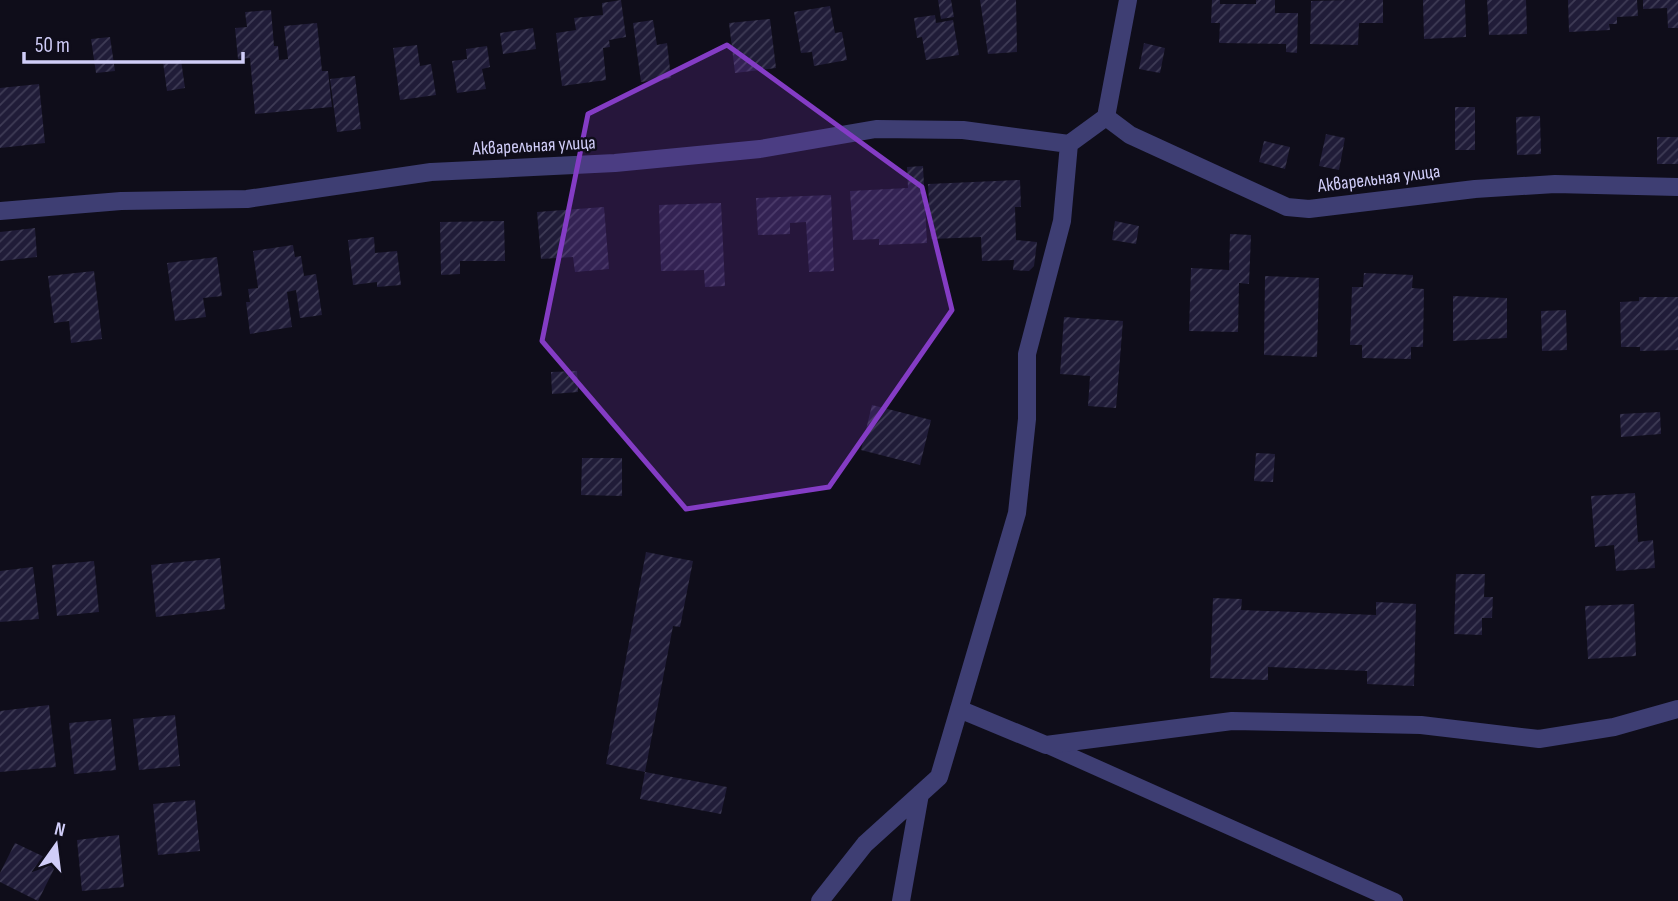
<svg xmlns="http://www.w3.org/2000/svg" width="1678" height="901" viewBox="0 0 1678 901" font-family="'Sofia Sans Condensed',sans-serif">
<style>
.building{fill:url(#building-hatch)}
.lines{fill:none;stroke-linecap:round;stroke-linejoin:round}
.lane{stroke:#3e3e73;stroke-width:16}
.street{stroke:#3e3e73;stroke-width:18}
.marked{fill:#843cc5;fill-opacity:0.2;stroke:#843cc5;stroke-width:5;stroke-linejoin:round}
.labels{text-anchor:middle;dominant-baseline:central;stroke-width:5;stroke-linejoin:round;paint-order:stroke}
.street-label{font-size:19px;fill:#d0cdf8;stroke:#0f0d1a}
</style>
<defs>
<pattern id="building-hatch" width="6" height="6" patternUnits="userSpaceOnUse" patternTransform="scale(1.75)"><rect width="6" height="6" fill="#201c38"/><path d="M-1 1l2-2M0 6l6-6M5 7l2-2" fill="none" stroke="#3f3c56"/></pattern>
</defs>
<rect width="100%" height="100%" fill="#0f0d1a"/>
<path class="building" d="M621 0 626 37 609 40 610 47 603 48 606 80 562 86 556 33 576 30 574 18 603 15 602 3Z
M938 0H951L954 17 941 19Z
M980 0H1016L1017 52 988 54Z
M1212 0H1220V4H1256V0H1275V13H1298L1297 53 1286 52V44L1219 43 1220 23H1211Z
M1349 0H1383V23H1359L1358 45 1310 44 1311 1Z
M1423 0H1465L1466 37 1424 39Z
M1487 0H1526L1527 34 1489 35Z
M1568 0H1637L1638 16 1617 17V24H1609L1610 30 1569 32Z
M1643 0H1678V28H1668L1667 8 1643 9Z
M830 6 835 33 842 32 847 60 814 66 812 52 801 53 794 12Z
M271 10 274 46H278L279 60 288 59 284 26 317 23 322 71H328L332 107 255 114 250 58 238 59 235 28 247 27 245 12Z
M935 15 936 23 953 20 959 55 926 60 922 37 917 38 914 18Z
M770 19 776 68 735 73 729 23Z
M653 20 657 45 667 43 671 78 641 82 633 23Z
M533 28 536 49 503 54 500 33Z
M110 37 115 71 96 73 91 39Z
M1144 43 1165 48 1160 73 1139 69Z
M417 45 420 66 431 64 436 95 400 100 393 48Z
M487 46 490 67 482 69 486 89 457 93 452 61 467 59 466 49Z
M181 60 185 88 167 91 163 62Z
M355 76 361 129 337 132 330 79Z
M39 84 45 143 0 148V88Z
M1455 107H1475V150H1455Z
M1540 116 1541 154 1517 155 1516 117Z
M1326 134 1345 138 1339 170 1319 166Z
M1657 137H1678V164H1657Z
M1264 141 1290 147 1285 169 1259 162Z
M923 166 927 243 879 245V239L853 240 850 191 908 188 907 167Z
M1020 180 1021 207H1015L1016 240 1037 242 1034 266 1029 271 1013 270 1014 260 982 261 981 237 931 239 928 184Z
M831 195 834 271 809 272 806 222 790 223V234L758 235 756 198Z
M721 203 725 286 705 287 704 270 661 271 659 205Z
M604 207 609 269 575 272 573 257 541 259 537 212Z
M504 221 505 261H460V274L441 275 440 222Z
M1115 221 1139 226 1136 244 1112 240Z
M35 228 37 257 0 261V232Z
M1230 234 1251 235 1249 284 1239 283 1238 332 1189 331 1191 268 1229 270Z
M374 237 375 253 397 251 401 285 377 287V282L353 285 348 240Z
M293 245 295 257 301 256 304 276 316 274 322 315 300 318 296 290 287 292 292 327 250 334 246 302H250L248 289 258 288 253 251Z
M217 257 222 296 203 298 206 317 175 321 167 263Z
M94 271 102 339 71 343 69 321 54 323 48 276Z
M1364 273 1413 275 1412 288 1424 289 1423 347H1411V359L1362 358V345H1350L1352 287H1363Z
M1265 276 1319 278 1317 357 1264 355Z
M1453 296 1507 298V338L1453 341Z
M1639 297H1678V350L1640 351V347H1621L1620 302 1639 301Z
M1566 310 1567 350 1542 351 1541 311Z
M1064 317 1123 321 1116 408 1088 406 1090 376 1060 374Z
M577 371 578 392 552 394 551 372Z
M872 405 931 420 920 465 861 450Z
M1660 412 1661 434 1621 437 1620 414Z
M1256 453 1275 454 1273 482 1254 481Z
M582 458H622V496L581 495Z
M1635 493 1638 542 1653 540 1655 568 1616 571 1614 545 1595 547 1591 496Z
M646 552 693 561 680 627 673 626 645 772 606 764Z
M220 558 225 609 156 617 151 565Z
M94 561 99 612 57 616 52 565Z
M33 567 39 619 0 622V571Z
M1456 574H1485L1484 597H1493L1492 618H1482V635L1454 634Z
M1213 598 1242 599 1241 610 1376 615V602L1416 604 1414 686 1367 684V671L1268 667V680L1210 678Z
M1634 604 1636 656 1588 659 1585 606Z
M49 705 56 767 0 772V711Z
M175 715 180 766 139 770 133 719Z
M111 719 116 770 74 774 69 723Z
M645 772 727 787 721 814 640 799Z
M195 800 200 851 158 855 153 804Z
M119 835 124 887 82 891 77 840Z
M15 843 57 863 38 901 0 882V873Z"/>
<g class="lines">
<path class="lane" d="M1046 745 1395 901"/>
<path class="street" d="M1106 117 1130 135 1287 207 1309 209 1475 189 1555 184 1678 187
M0 211 121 201 247 199 431 172 615 163 760 149 876 129 963 130 1069 144
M959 709 1046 745 1232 721 1421 725 1539 739 1614 727 1678 709
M820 901 865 844 939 777 1017 513 1027 419V354L1062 221 1069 144 1106 117 1128 0
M901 901 920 794"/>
</g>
<path class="marked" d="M727 45 922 187 952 310 829 487 686 509 542 341 588 114Z"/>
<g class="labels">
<g class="street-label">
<text transform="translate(534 146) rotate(-3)">Акварельная улица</text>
<text transform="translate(1379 179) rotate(-7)">Акварельная улица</text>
</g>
</g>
<g transform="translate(56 845) rotate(14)" stroke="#0f0d1a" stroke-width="5" paint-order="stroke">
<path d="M0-5L12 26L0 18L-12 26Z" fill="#d0cdf8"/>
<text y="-10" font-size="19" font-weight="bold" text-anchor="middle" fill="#d0cdf8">N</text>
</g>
<path d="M24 52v10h219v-10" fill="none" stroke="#d0cdf8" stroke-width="3.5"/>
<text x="35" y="52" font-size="21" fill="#d0cdf8" stroke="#0f0d1a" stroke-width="5" paint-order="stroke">50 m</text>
</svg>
